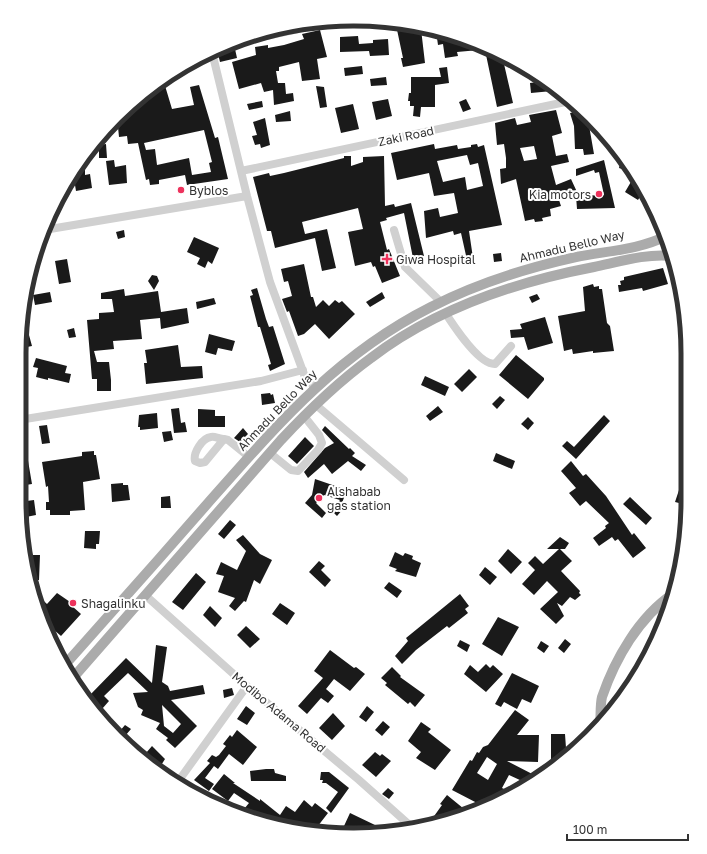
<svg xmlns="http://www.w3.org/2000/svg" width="707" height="854" viewBox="0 0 707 854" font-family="'Golos Text',sans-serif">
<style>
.building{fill:#1a1a1a;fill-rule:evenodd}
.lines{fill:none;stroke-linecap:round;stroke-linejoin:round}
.minor{stroke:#d0d0d0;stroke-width:8}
.major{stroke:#ababab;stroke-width:10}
.poi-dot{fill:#ed325c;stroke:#fff;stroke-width:1.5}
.labels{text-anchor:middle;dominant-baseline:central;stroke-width:4;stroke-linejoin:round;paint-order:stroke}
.street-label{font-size:12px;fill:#333;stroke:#fff}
.poi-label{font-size:12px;fill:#333;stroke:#fff;text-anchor:start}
.rim{fill:none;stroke:#333;stroke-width:5}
</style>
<rect width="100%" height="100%" fill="#fff"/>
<path class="building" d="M403 24 418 25 419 29H421L425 63 403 67 401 58H403L396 25Z
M320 30 327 57 317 59 320 79 302 81 299 62 279 67V71H276L278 83H285L286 94 293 93 294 101 274 105 273 90 264 92 261 83 239 89 232 62 256 55 255 47 268 45V48L284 45 304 39 302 34Z
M436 31 455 36 456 43H478L479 50 457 52 458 56 445 58 443 44 438 45Z
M358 36 359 44 373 43V40L388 39 389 55 370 56 369 51 340 52V37Z
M235 49 237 58 220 62 218 54Z
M490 49 515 62 504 64 513 103 497 107 485 50Z
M362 66 363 74 345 76 344 68Z
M447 67 449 83 435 85V107H421L420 117 413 116 414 106H410V101H408L409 93H411V77H441L439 68Z
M386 77 387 85 371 86 370 79Z
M163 79 172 109 194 105 190 87 199 85 215 138 218 137 228 179 187 185 185 175 159 180V184L150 185 149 179 146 180 138 143 128 144 127 136 119 137 117 117ZM204 130 212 162 209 163 211 172 192 175 189 158 157 165 155 149 146 150 144 143Z
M546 81 551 85 552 91 531 93 530 83Z
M316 86 324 87 327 107 320 108Z
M388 99 392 116 376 120 372 102Z
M466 99 471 109 463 112 459 102Z
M262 101 263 107 249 110 247 104Z
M353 104 359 129 341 133 335 108Z
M556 110 562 133 552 136 556 156 567 154 569 162 551 166 556 185 571 179 577 192 559 200 561 206 550 209 551 216 542 218 543 221 535 222 534 219 525 221 516 179 501 184 500 169 506 168V158L504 144 497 145 495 123 515 118 517 125 531 122 529 115ZM534 146 537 159 524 161 520 148Z
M290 111 291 121 276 122 275 115Z
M582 111 587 114 594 154 584 155 583 149H575L574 126 570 113Z
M265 118 270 145 261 148 260 144 255 145 252 136 257 135 253 122Z
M106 144 107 158H99V145Z
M434 144 435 149 457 145 458 149 471 147V145L477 144 478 147 484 145 502 225 469 231 473 258 467 260 461 233 454 235 453 231 426 238 424 211 438 208 440 217 458 213 454 193 434 196 429 173 397 180 391 153ZM467 155 470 165 478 163 483 186 467 190 465 177 443 182 437 161Z
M344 156H351V166L363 162V157L384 156 385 206 394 204 395 207 411 203 424 256 413 258 404 213 386 218 387 220 380 222 387 250 389 249 400 276 382 283 375 266 373 267 371 262 355 266 348 232 363 229 358 208 302 222 305 234 327 229 336 268 322 271 315 238 275 248 271 231H267L253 177 269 173 270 176 284 173 344 158Z
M622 156 627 162 625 170 619 168Z
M114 160 115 167 126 165 127 183 109 185 106 161Z
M604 160 615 208 577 209 576 196 604 195 599 172 595 173 594 170 576 176V169Z
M80 162H85V175L90 174 92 188 76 191 73 173 74 169H78Z
M635 175 644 190 638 200 625 192Z
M124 230 125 237 118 239 116 232Z
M194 237 219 248 212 264 208 261 205 268 197 264 200 258 187 252Z
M501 253 502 261 494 262 493 254Z
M67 259 71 282 59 284 55 261Z
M304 264 311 297H313L316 307 323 300 329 306 335 300 339 303 342 301 355 314 329 339 315 324 304 334 298 336 289 311 287 312 282 299 292 296 288 281 284 282 281 269Z
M663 268 668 284 643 291 642 288 619 292 618 285H621L620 281 624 280V277Z
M152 275 157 276 159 281 154 290 148 281Z
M593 284 594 287 599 286V289H602L607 323 610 326 614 351 593 353V351L573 354 572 349 564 351 558 316 585 311 583 287Z
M257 288 266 319 269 327 273 326 285 364 270 371 268 365 271 364 260 327H258L250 296 253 295 251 290Z
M124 289 125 296 158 291 161 312 187 308 189 323 161 329 160 318 140 320 142 339 113 341 114 349 94 351 97 362H109L111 380V391H97V379H92L87 320 99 319V313L114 312 112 299H101V293Z
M50 292 52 302 35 305 33 295Z
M382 292 385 298 370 307 366 302Z
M537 294 540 299 532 303 529 297Z
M214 298 216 304 197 309 196 302Z
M545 317 553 343 528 350 524 337 511 338 510 330 522 329 520 324Z
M74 328 76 337 69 338 67 330Z
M209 334 235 341 232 351 218 348 216 355 205 352Z
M29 335 32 346 22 348 20 338Z
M178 345 181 367 202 366 203 378 146 384 144 363H147L145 350Z
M516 355 544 378V380L528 399 499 375Z
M36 358 67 366 65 373 71 374 69 383 48 378V380L36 377 38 368 33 367Z
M469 369 477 377 462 392 454 384Z
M425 376 449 387 445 396 421 385Z
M270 393 271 395 273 394 275 403 262 405 261 394Z
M500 396 505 400 497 409 492 404Z
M438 406 443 412 430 421 426 416Z
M179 408 181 423 185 422 187 432 174 433 171 409Z
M198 409 215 410V416H225V427H198Z
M157 413 158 428 140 430V427H138L139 415Z
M604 415 610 421 576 459 562 446 567 441 574 447Z
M528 417 534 423 528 430 521 424Z
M47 425 50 443 42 444 39 426Z
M325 426 349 449 350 448 355 453 352 456 366 465 361 471 348 461 332 474 324 464 308 478 304 472 325 448 334 443 322 430Z
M243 428 248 434 240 442 234 438Z
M171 431 173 440 164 442 162 432Z
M305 437 314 446 297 464 288 456Z
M26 449 32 484 19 486V450Z
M94 451V455H96L100 479 83 482 85 510 70 511V515H50V510H46V502H49L48 486 46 487 42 462 82 456V452Z
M496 453 515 461 512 469 493 461Z
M571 461 583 476 586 474 606 496 632 535 634 533 646 548 633 558 618 539 615 541 612 537 599 546 593 538 606 528 605 526 609 523 586 501 580 506 569 493 576 488 561 471Z
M315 479 347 490 340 508 343 509 337 516 331 510 340 500 324 495 316 503 326 513 322 518 305 503 312 495Z
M123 483V485H128L130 500 112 502 111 484Z
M680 487 687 489V505L675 502Z
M170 496 171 508H161V497Z
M630 497 652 518 646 525 623 504Z
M34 500 36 515 21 518 19 502Z
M230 520 236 525 224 539 218 534Z
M85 531H100L99 544H96V549L84 548Z
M243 535 260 554 272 560 260 584 254 580 246 602 244 601 235 611 229 606 235 598 218 592 224 576 216 574 221 562 237 570 246 551 236 540Z
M560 537 569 543 565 549H560L572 561 561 571 580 591 579 593 581 595 575 600 570 597 562 606 557 603 564 616 556 624 540 609 558 592 547 581 534 595 522 584 535 570 528 563 535 556 543 564 559 549H547Z
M508 549 522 562 511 574 498 561Z
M395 552 403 556 405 553 413 556 412 559 421 563 416 577 395 571 397 569 389 566Z
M26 555H40L39 580H29Z
M319 561 325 566 321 570 331 580 325 587 309 572Z
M485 567 497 577 490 585 479 575Z
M196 573 206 582 183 610 172 602Z
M389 582 402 591 397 598 384 588Z
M32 590 47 604 57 593 73 604 72 606 81 614 61 636 45 622Z
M460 594 469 606 465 609 468 613 449 628 447 626 416 650 402 664 395 656 408 641 406 638Z
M280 603 295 613 287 625 272 614Z
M210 606 222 618 215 627 203 615Z
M498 617 519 627 502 656 482 644Z
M246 626 260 639 250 648 237 635Z
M565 639 571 644 564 653 558 648Z
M460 640 470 645 467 652 457 646Z
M541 641 549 646 544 653 537 648Z
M156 645 167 647 162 682 168 686 170 691 203 685 205 694 171 700 197 726 175 748 166 740 168 738 156 729 160 723 141 715 143 710 138 707 133 693 148 692 128 673 104 696 109 701 102 709 89 696 126 658 152 683ZM162 705 181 724 173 733 164 726Z
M330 650 354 668 356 667 365 674 350 691 334 679 326 689 334 696 328 703 321 698 307 714 298 706 323 678 314 671Z
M486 664 490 668 493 665 503 674 486 692 464 674 470 665 478 672Z
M392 667 401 676 400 677 425 695 415 707 410 702 408 704 385 685 387 683 381 678Z
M512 673 539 686 531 703 522 699 517 709 504 702 501 707 495 704Z
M232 688 234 695 224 698 223 690Z
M246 706 255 713 247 725 237 719Z
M367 706 374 712 366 722 359 717Z
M515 710 529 720 517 735H539L538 762 507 761 540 778 516 791 522 781 509 775 502 788 512 793 502 799 497 796 493 803 488 806 480 802 479 804 452 790 470 760 472 761 477 752 479 753 483 747 488 745ZM487 757 497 764 488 780 477 773Z
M333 713 345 726 332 740 319 728Z
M383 721 390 727 382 736 375 730Z
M421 722 431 729 428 732 451 750 435 770 416 758 421 752 408 741Z
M125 725 131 729 125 736 119 732Z
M237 730 257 747 243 765 229 754 218 769 214 766 205 778 214 784 209 791 194 780 210 763 207 761 212 755 216 757 219 755 226 746 223 744 230 735 232 737Z
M551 734H565L566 748H574L562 759H551Z
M152 746 165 759 160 767 146 753Z
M375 752 380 756 382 754 391 761 376 777 362 765Z
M266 769H274L275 773 286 776V781H251L250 771Z
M321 772H329L349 788 331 813 326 808 338 792 326 783H322L323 780H320Z
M224 774 235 783H233L260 801V799L280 815 286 806 295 812 304 800 312 807 315 803 328 813 314 831 276 823 271 820 269 822 249 818 252 814 244 809 249 803 234 793 228 801 212 789Z
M388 788 394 793 389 799 382 794Z
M447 795 469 813 427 826 442 805 440 804Z
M350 813 375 825 372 832 358 833 344 826Z"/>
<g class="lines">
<path class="minor" d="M225 45 340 20
M212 52 247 196 270 282 305 377 315 388
M241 171 570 101
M44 230 247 196
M394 230 405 267 441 302
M446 314C454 326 479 365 495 364L511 346
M316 405 404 480
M19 420 261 381 303 370
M224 439C220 439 214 436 211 437 202 438 193 453 195 461L200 463 205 462 224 439 228 440 249 457
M270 453 291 470 298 471 318 450 322 443 319 435 304 416
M145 595 247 686 359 780 414 829
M56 649 68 662
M177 783 247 686"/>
<path class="major" d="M63 667C112 612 160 558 208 503 277 425 336 355 431 307 478 283 526 268 576 257 605 251 639 250 666 236
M72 679 281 440C309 410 338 382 371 358 435 309 515 282 594 267 618 262 647 253 672 256
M600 725C601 716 600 705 602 697 615 659 639 617 673 594"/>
</g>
<g class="poi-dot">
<circle cx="181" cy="190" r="4"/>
<circle cx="599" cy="194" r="4"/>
<path d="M385 253h4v4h4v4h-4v4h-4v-4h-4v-4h4z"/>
<circle cx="319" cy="498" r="4"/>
<circle cx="73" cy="603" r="4"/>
</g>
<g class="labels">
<g class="street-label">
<text transform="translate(406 136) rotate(-12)">Zaki Road</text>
<text transform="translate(572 246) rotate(-13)">Ahmadu Bello Way</text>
<text transform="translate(277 410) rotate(-46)">Ahmadu Bello Way</text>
<text transform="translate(279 712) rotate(40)">Modibo Adama Road</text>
</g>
<g class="poi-label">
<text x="189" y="190">Byblos</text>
<text x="591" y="194" text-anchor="end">Kia motors</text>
<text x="396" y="259">Giwa Hospital</text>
<text x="327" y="491">Alshabab<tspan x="327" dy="14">gas station</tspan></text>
<text x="81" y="603">Shagalinku</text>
</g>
</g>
<path d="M0 0H707V854H0ZM353 26H354A327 327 0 0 1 681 353V501A327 327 0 0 1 354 828H353A327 327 0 0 1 26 501V353A327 327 0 0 1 353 26Z" fill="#fff" fill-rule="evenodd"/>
<path class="rim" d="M353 26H354A327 327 0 0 1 681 353V501A327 327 0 0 1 354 828H353A327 327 0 0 1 26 501V353A327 327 0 0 1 353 26Z"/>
<path d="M567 834v6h121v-6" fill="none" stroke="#333333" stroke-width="2"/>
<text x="573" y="834" font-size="12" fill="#333333" stroke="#ffffff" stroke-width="3" paint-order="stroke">100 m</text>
</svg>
